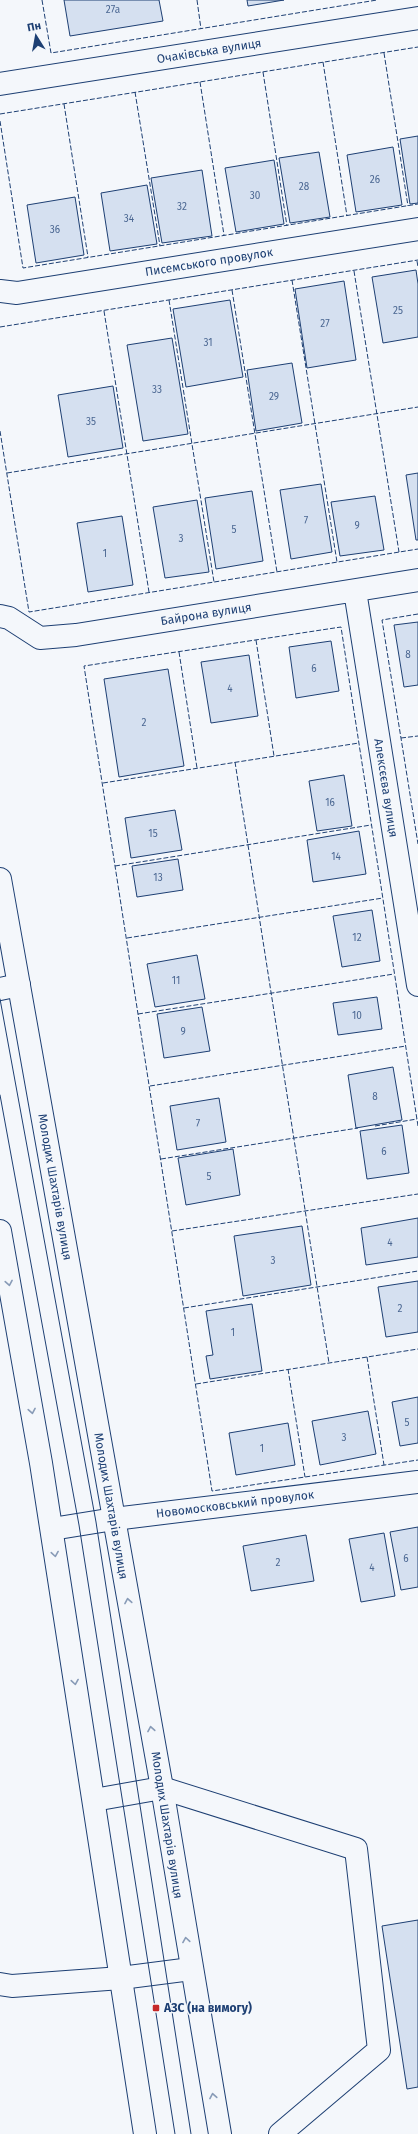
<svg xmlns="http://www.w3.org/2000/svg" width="418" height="2134" viewBox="0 0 418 2134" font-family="'Fira Sans',sans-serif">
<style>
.building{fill:#d5e0f0;stroke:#1d3f73}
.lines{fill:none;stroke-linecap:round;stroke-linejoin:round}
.minor-casing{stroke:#1d3f73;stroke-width:24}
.major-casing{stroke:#1d3f73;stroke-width:24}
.minor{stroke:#f4f7fb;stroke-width:22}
.major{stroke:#f4f7fb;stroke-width:22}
.tram{stroke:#1d3f73;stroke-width:1}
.fence{stroke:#1d3f73;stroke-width:1;stroke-dasharray:5 2;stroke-linecap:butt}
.oneway{stroke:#889bb7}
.poi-dot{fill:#c62828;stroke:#f4f7fb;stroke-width:1.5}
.labels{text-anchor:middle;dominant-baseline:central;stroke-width:3;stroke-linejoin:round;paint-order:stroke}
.number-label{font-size:10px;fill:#4b6792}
.street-label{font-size:12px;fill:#1d3f73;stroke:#f4f7fb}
.poi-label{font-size:12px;font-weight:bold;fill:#1d3f73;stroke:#f4f7fb;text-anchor:start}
</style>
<rect width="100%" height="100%" fill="#f4f7fb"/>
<path class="building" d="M64 0H159L163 21 70 36Z
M247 0H284L248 6Z
M418 136V203L410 204 400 139Z
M393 147 402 205 356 212 347 155Z
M319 152 330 217 290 223 279 158Z
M274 160 284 224 236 232 225 168Z
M202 170 212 236 162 243 151 178Z
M147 185 157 244 110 251 101 193Z
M75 197 84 255 36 263 27 205Z
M416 270 418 284V337L383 343 372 277Z
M344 281 356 360 307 368 295 289Z
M230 300 243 377 186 387 173 309Z
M172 338 188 434 143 441 127 345Z
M292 363 302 423 256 431 247 370Z
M113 386 123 448 68 457 58 395Z
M418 473V540H416L406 475Z
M321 484 332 552 291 559 280 490Z
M252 491 263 561 216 569 205 498Z
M375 496 384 550 340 556 331 502Z
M197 500 209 572 165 578 153 507Z
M122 516 133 585 88 592 77 523Z
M418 622V685L404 687 394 625Z
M331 641 339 691 296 698 289 647Z
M249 655 258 716 211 723 201 662Z
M168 669 184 766 119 777 104 679Z
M344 775 352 826 317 831 309 781Z
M175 810 182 850 131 858 125 818Z
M359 831 366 874 313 882 307 840Z
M178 859 183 890 137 897 132 866Z
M372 910 380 961 342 967 333 916Z
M197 955 205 999 155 1007 147 964Z
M377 997 382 1029 338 1035 333 1003Z
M202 1007 210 1051 164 1058 157 1014Z
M393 1067 402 1120 356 1128 348 1075Z
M219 1098 226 1142 177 1150 170 1106Z
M402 1125 409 1173 367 1179 360 1131Z
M233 1149 240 1195 186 1205 178 1158Z
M418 1218V1257L366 1265 361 1228Z
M302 1226 311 1285 243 1296 234 1236Z
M418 1281V1332L386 1337 378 1287Z
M252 1304 262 1371 210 1379 206 1356 213 1355 206 1311Z
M418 1397V1443L400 1446 392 1402Z
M368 1411 376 1454 320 1465 312 1421Z
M288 1423 295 1465 236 1475 229 1433Z
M418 1527V1587L401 1590 390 1532Z
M384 1533 395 1596 361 1602 349 1539Z
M306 1535 314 1581 251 1591 243 1546Z
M418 1920V2087L407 2089 382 1926Z"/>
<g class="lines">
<defs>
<path id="minor" d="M0 84 418 18
M0 291 17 293 418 229
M355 591 418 985
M0 616 9 618 40 638 76 635 418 580
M0 989 19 985
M52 1529 114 1519 418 1482
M94 1800 162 1788 356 1849 379 2050 280 2134
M0 1984 12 1986 121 1978 191 1969"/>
<path id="major" d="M0 879 162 1788 220 2134
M0 1231 41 1463 145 2134"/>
</defs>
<use href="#minor" class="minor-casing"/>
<use href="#major" class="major-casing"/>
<use href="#minor" class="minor"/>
<use href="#major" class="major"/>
<path class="tram" d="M0 999 96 1522 191 2134
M0 1095 79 1525 175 2134"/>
<path class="fence" d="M42 0 51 53 377 0
M197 0 201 29
M384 53 408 206
M323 62 347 216
M263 72 287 226
M200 82 224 235
M135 92 160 246
M64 104 88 257
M0 114 418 47
M0 121 23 268 418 204
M417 261 418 267
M354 271 399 552
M292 280 337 562
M232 290 277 572
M169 300 214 582
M104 311 149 592
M0 327 418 260
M0 431 29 612 418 549
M7 473 418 407
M418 614 382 620 418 844
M256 640 274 756
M179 652 197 768
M401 738 418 736
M235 762 329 1363
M103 783 359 743
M115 866 371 825
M127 938 383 898
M138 1014 394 974
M150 1086 406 1046
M375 1126 417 1119
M418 1126 341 627 84 666 212 1491 418 1460
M161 1159 358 1128
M172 1231 418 1194
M184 1308 418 1271
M367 1357 384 1465
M288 1369 305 1477
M196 1384 418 1349"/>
</g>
<defs><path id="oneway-chevron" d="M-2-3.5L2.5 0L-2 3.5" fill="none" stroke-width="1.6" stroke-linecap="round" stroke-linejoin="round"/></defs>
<g class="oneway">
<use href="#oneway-chevron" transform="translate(9 1283) rotate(80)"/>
<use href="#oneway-chevron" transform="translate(32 1411) rotate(80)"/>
<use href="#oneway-chevron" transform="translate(55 1554) rotate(81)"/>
<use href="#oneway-chevron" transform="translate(128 1601) rotate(-100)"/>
<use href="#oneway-chevron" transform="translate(75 1682) rotate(81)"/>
<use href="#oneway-chevron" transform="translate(151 1729) rotate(-100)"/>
<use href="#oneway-chevron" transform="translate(186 1940) rotate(-99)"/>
<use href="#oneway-chevron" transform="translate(213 2096) rotate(-100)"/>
</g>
<rect class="poi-dot" x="152" y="2004" width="8" height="8" rx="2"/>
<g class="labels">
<g class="number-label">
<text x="113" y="10">27а</text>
<text x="375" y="180">26</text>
<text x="304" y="187">28</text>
<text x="255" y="196">30</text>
<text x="182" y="207">32</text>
<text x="129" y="219">34</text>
<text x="55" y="230">36</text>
<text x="398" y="311">25</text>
<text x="325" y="324">27</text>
<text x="208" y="343">31</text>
<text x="157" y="390">33</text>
<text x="274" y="397">29</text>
<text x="91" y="422">35</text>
<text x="306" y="521">7</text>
<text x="357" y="526">9</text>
<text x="234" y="530">5</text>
<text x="181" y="539">3</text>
<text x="105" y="554">1</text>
<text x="408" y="655">8</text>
<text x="314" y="669">6</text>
<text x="230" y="689">4</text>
<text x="144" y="723">2</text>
<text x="330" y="803">16</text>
<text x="153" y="834">15</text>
<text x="336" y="857">14</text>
<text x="158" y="878">13</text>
<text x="357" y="938">12</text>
<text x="176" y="981">11</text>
<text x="357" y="1016">10</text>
<text x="183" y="1032">9</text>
<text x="375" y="1097">8</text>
<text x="198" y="1124">7</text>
<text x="384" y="1152">6</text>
<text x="209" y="1177">5</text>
<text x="390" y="1243">4</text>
<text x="273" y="1261">3</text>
<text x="400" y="1309">2</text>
<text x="233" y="1333">1</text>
<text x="407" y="1423">5</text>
<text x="344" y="1438">3</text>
<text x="262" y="1449">1</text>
<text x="406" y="1559">6</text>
<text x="278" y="1563">2</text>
<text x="372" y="1568">4</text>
</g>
<g class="street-label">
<text transform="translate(209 51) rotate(-9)">Очаківська вулиця</text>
<text transform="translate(209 262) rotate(-9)">Писемського провулок</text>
<text transform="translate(206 614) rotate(-9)">Байрона вулиця</text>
<text transform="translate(386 788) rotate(81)">Алексєєва вулиця</text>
<text transform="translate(55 1187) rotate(80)">Молодих Шахтарів вулиця</text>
<text transform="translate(235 1504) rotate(-7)">Новомосковський провулок</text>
<text transform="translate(111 1506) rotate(80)">Молодих Шахтарів вулиця</text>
<text transform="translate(167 1825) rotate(81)">Молодих Шахтарів вулиця</text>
</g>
<g class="poi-label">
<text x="164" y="2008">АЗС (на вимогу)</text>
</g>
</g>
<g transform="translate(36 36) rotate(349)" stroke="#f4f7fb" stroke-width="3" paint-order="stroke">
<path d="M0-3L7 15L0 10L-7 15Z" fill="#1d3f73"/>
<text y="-6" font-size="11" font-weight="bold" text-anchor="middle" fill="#1d3f73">Пн</text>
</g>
</svg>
